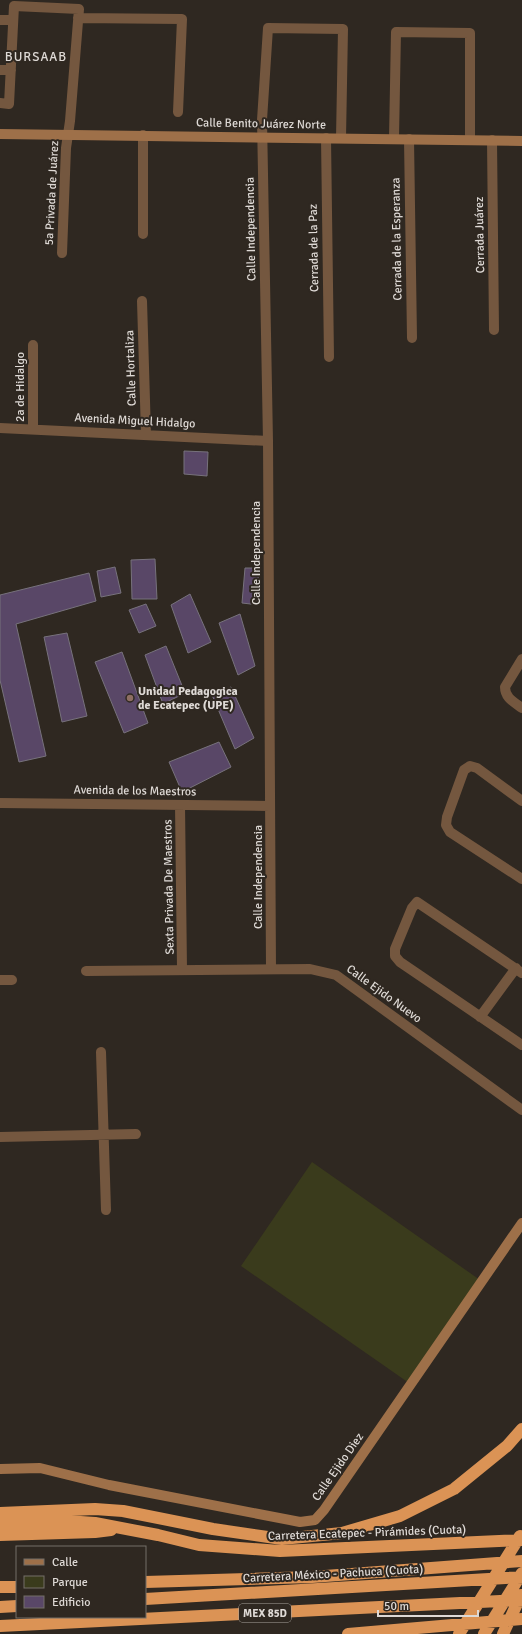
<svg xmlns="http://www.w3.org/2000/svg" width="522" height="1634" viewBox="0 0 522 1634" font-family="Signika,sans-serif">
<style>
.green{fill:#3a3b1c}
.building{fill:#594767;stroke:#77727c}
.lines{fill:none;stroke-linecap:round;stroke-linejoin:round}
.street{stroke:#74573f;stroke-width:10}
.secondary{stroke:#9e7049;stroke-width:10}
.highway{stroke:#db9355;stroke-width:12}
.education-dot{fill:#8d6e63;stroke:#2f2821;stroke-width:1.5}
.labels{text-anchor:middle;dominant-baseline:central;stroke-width:4;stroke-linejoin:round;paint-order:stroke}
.shield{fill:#2f2821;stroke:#aaa49f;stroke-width:1}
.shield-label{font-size:11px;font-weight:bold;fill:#ded9d5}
.street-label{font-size:12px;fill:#ded9d5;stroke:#2f2821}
.poi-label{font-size:12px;font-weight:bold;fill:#ded9d5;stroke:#2f2821;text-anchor:start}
.neighbourhood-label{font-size:13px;letter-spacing:1px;fill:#ded9d5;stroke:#2f2821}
</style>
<rect width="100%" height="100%" fill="#2f2821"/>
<path class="green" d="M312 1162 480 1280 409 1383 241 1266Z"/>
<path class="building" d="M184 451 208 452 207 476 184 474Z
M155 559 157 599H132L131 560Z
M115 567 121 593 101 597 97 571Z
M245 568H258L259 605 242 603Z
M89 573 96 601 16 624 46 756 19 762 0 680V595Z
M190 594 211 642 188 653 171 605Z
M146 604 156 626 139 633 129 610Z
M240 614 255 666 238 675 219 623Z
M67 633 87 716 62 722 44 637Z
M166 646 185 693 163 704 145 655Z
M122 652 148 723 124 733 95 662Z
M231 687 254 738 235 749 212 695Z
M219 742 231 767 182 792 169 762Z"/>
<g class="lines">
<path class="street" d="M78 18 182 19 178 112
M0 20H13
M0 70H11
M0 103 9 104 14 6 79 9 70 121 66 148 62 253
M143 135V234
M326 138 329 357
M394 138 396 32 470 33V140
M409 139 412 338
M492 140 494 330
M142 301 146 434
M0 428 268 441
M33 429V345
M522 659 505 687C505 698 514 702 522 708
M522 801 477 768 470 766 464 770 447 817 446 825 450 832 522 879
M0 803 270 806
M180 805 182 969
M271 969 268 441 262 120 268 28 343 29 341 138
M86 971 310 969 336 975 522 1110
M522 973 417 902 412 908 395 949V956L400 962 522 1045
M0 980H12
M480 1017 516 968
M101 1052 106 1210
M0 1137 136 1134"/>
<path class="secondary" d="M0 134 522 141
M0 1469 40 1468 109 1485 300 1522 315 1520 324 1510 522 1223"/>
<path class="highway" d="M0 1513 95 1509 123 1511 213 1529 282 1539 342 1533 400 1516 454 1489 507 1446 522 1429
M0 1524 66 1521 95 1523 158 1535 199 1545 280 1551 522 1540
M0 1535 95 1532 111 1530
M145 1582 312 1577 522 1561
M0 1587H17
M145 1599 522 1577
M0 1607 17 1606
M0 1626 522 1600
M348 1634 522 1619
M459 1634 520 1536
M484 1634 522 1573
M503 1634 521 1595"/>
</g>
<circle class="education-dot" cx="130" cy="698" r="4"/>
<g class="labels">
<rect class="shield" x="239" y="1604" width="52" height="18" rx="3"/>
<g class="shield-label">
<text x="265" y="1613">MEX 85D</text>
</g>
<g class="street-label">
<text transform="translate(261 124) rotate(1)">Calle Benito Juárez Norte</text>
<text transform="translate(52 193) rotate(-87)">5a Privada de Juárez</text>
<text transform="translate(251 229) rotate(-91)">Calle Independencia</text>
<text transform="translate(480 235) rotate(-91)">Cerrada Juárez</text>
<text transform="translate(397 239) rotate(-91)">Cerrada de la Esperanza</text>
<text transform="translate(314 248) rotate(-91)">Cerrada de la Paz</text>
<text transform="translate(131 368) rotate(-92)">Calle Hortaliza</text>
<text transform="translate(20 387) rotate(-90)">2a de Hidalgo</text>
<text transform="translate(135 421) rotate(3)">Avenida Miguel Hidalgo</text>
<text transform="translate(256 553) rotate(-90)">Calle Independencia</text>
<text transform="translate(135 791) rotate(1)">Avenida de los Maestros</text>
<text transform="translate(258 877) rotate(-90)">Calle Independencia</text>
<text transform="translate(169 887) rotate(-91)">Sexta Privada De Maestros</text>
<text transform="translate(384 994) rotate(36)">Calle Ejido Nuevo</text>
<text transform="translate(338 1467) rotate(-55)">Calle Ejido Diez</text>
<text transform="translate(367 1533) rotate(-2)">Carretera Ecatepec - Pirámides (Cuota)</text>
<text transform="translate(333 1574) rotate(-3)">Carretera México - Pachuca (Cuota)</text>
</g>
<g class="poi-label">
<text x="138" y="691">Unidad Pedagogica<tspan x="138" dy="14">de Ecatepec (UPE)</tspan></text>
</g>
<g class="neighbourhood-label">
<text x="36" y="57">BURSAAB</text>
</g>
</g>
<rect x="16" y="1546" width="130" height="72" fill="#2f2821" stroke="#756f69"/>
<rect x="24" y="1559" width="20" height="6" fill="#9e7049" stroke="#756f69"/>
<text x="52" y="1566" font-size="12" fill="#ded9d5">Calle</text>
<rect x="24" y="1576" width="20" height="12" fill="#3a3b1c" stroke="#756f69"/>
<text x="52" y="1586" font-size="12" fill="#ded9d5">Parque</text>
<rect x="24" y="1596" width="20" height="12" fill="#594767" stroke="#756f69"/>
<text x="52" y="1606" font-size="12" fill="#ded9d5">Edificio</text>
<path d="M378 1610v6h100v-6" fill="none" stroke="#ded9d5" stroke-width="2"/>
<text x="384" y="1610" font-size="12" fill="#ded9d5" stroke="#2f2821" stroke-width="3" paint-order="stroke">50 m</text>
</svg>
